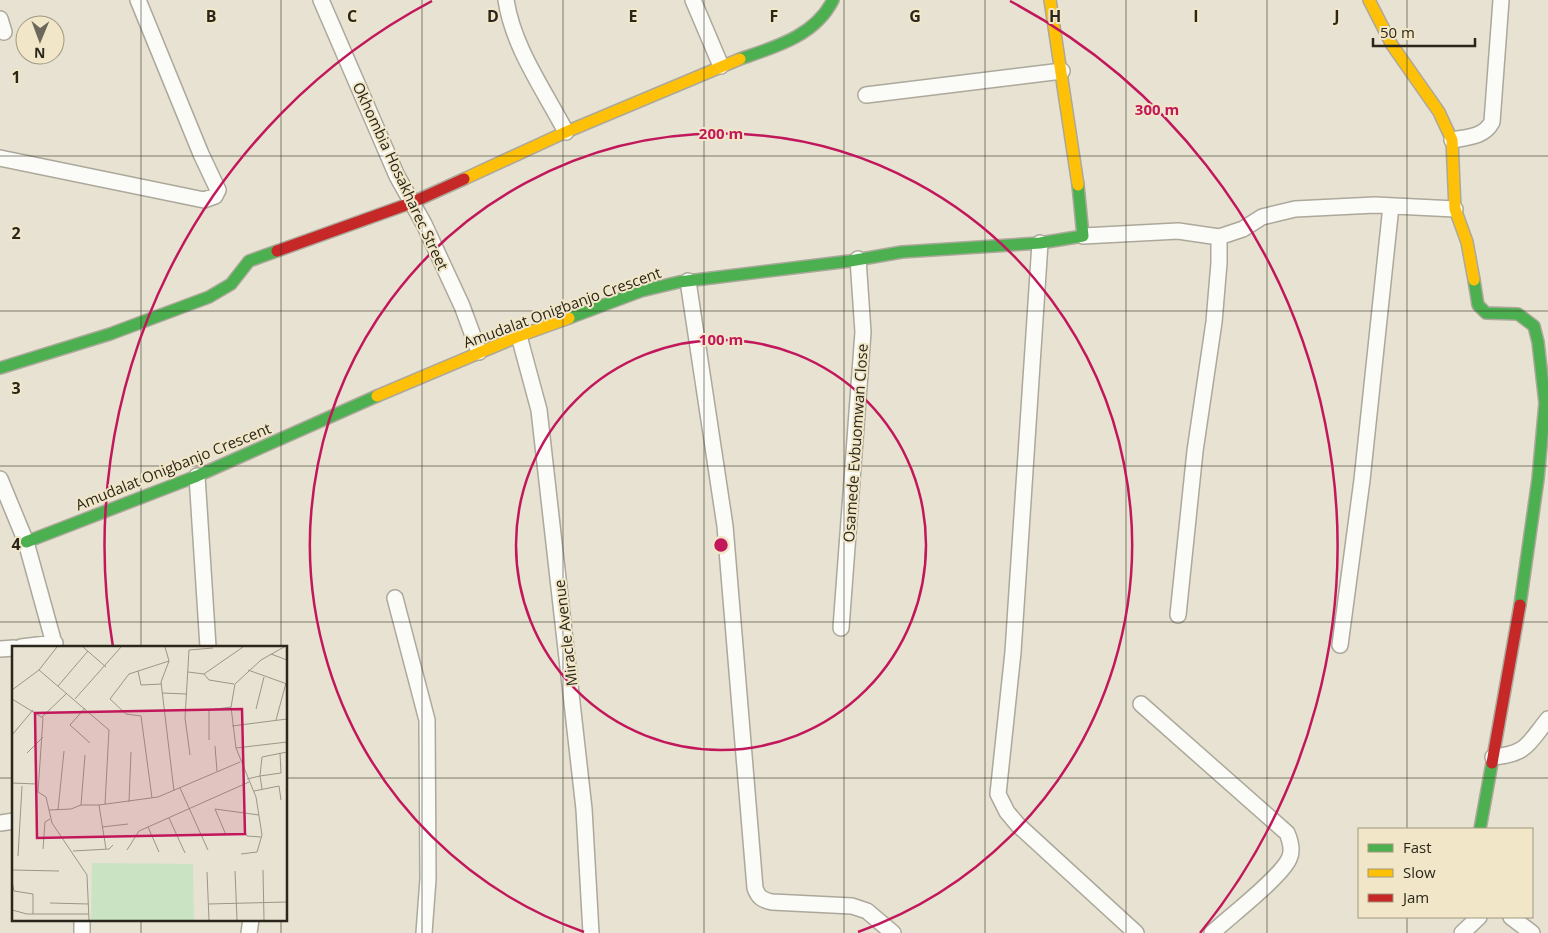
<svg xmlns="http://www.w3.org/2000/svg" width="1548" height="933" viewBox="0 0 1548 933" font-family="'Open Sans',sans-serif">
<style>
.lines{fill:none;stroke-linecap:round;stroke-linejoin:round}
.street-casing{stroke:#aca89b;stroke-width:18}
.fast-casing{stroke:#aca89b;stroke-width:14}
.slow-casing{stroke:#aca89b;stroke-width:14}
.jam-casing{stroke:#aca89b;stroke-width:14}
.street{stroke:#fbfbf8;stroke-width:15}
.fast{stroke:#4caf50;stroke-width:11}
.slow{stroke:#ffc107;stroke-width:11}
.jam{stroke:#c62828;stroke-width:11}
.grid{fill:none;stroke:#2a261b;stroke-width:1;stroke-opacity:0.55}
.ring{fill:none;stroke:#c2185b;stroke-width:2.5}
.labels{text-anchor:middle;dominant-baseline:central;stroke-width:4;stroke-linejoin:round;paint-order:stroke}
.street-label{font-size:15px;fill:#2a261b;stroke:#f1e6c7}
.inset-road{fill:none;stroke:#9b9788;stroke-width:1}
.view{fill:#c2185b;fill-opacity:0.15;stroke:#c2185b;stroke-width:2.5}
.inset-edge{fill:none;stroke:#2a261b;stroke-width:2.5}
.grid-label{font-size:16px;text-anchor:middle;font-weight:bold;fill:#2a261b;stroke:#f1e6c7;stroke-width:4;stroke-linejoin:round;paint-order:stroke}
.centre{fill:#c2185b;stroke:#f1e6c7;stroke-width:2.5}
.ring-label{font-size:15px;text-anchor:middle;font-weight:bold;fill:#c2185b;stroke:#f1e6c7;stroke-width:4;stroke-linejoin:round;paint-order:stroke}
</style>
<rect width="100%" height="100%" fill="#e7e2d1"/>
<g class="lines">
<defs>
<path id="street" d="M321 0 397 176 424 224 462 306 479 352
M506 0C513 47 544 90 566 132
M693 0 721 66
M0 19 4 32
M866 95 1062 71
M1452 140C1468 137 1484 137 1492 122L1501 0
M0 158 204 200 215 196 218 190 201 154 138 0
M1083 236 1178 231 1219 237V263L1214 322 1195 451 1178 615
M1219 237 1243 229 1262 217 1295 209 1375 205 1455 209
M1040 243 1013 652 998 794 1007 812 1018 825 1136 933
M688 281 725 526 755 888C758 897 762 900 772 902L852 906 867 911 893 933
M519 336 539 410 584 809 591 933
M197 476 208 647
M0 479 26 542 55 647
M395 598 427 720 428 879 424 933
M841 628 863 332 858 259
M1340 645 1362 480 1391 206
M21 647 55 643
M0 649 14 648
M1141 704 1287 833C1290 840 1293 851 1289 859 1280 878 1229 917 1212 933
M1493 757C1527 754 1528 744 1548 719
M0 823 14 821
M1511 917 1532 933
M82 919V933
M249 933 251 919
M1462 933 1479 917"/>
<path id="fast" d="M740 59C775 47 815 36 833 0
M1474 280 1478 305 1486 313 1518 314 1534 326 1538 342 1545 403 1538 479 1520 605
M569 318 641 291 679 282 850 261 902 252 1040 243 1083 236 1078 185
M0 368 110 334 209 297 231 284 249 261 277 251
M26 542 197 476 377 396
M1480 829 1492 763"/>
<path id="slow" d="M1050 0 1078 185
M1369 0 1392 45 1439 112 1452 140 1455 209 1467 242 1474 280
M464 179 566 132 740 59
M377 396 519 336 569 318"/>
<path id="jam" d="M277 251 411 203 464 179
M1492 763 1520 605"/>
</defs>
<use href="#street" class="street-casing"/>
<use href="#fast" class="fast-casing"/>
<use href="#slow" class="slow-casing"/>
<use href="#jam" class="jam-casing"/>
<use href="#street" class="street"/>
<use href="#fast" class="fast"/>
<use href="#slow" class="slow"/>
<use href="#jam" class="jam"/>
</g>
<path class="grid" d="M141 0V647M281 0V647M422 0V933M563 0V933M704 0V933M844 0V933M985 0V933M1126 0V933M1267 0V933M1407 0V829M0 156H1548M0 311H1548M0 466H1548M0 622H1548M0 778H14M286 778H1548M1407 917V933M141 919V933M281 919V933"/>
<g class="ring">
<circle cx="721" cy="545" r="205"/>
<path d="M584 932A411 411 0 1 1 858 932"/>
<path d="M113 647A616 616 0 0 1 432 1M1010 1A616 616 0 0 1 1200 933"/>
</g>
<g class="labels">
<g class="street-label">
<text transform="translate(401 176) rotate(65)">Okhombia Hosakharec Street</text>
<text transform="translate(562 307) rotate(-20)">Amudalat Onigbanjo Crescent</text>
<text transform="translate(855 443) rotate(-86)">Osamede Evbuomwan Close</text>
<text transform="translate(173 466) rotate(-22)">Amudalat Onigbanjo Crescent</text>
<text transform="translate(565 633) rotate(-97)">Miracle Avenue</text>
</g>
</g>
<g transform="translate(12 646)">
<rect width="275" height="275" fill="#e7e2d1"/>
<path d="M80 217 181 218 182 274H79Z" fill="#cae4c3"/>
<path class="inset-road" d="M71 1 94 21M153 1 157 15 149 36 162 145M259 8 275 14M27 24 97 84 93 158M236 24 275 38M126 25 129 39 150 38M176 26 192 28M222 38 197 34 192 28 231 1M46 40 76 5M0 44 27 24 45 1M150 47 175 48M0 53 31 72 26 146 34 151 40 177 75 229 77 274M63 53 109 1M73 62 58 79 78 97M244 63 252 31M30 71 55 47M264 74 274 37M220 80 275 73M0 89 21 64M197 94V64L219 61M203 100 205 125M224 102 275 96M15 107 31 91M73 109 69 159H87M178 109 173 72 177 4 201 2M235 133 248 130 250 111 275 106M0 137 25 138M168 142 196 204M250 143 248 130 269 127 268 107M242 145 267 140 269 154M140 152 129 70 114 68 98 53 117 28 157 15M117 156 119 106M37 164 59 163 69 159M46 164 52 105M157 172 173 207M90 181 116 178M136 181 147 206M232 184 235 190 249 191M214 189 203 163 247 169M31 203 33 176 38 173M94 203 87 159 146 151 228 116M115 204 127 185 237 136M61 205 97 203 101 199M229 208 245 206 250 189 244 151 224 102 219 61 223 38 249 14 272 1M6 210 10 140M0 224 47 225M251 224 252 274M223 225 225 274M195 226 197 274M0 235 2 245 21 248V268M38 257 77 258M196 258 275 256M0 264 15 268H77"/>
<path class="view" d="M230 63 233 188 25 192 23 67Z"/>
<rect width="275" height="275" class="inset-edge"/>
</g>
<g class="grid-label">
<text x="211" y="22">B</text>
<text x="352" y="22">C</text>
<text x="493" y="22">D</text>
<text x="633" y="22">E</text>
<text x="774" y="22">F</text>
<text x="915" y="22">G</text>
<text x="1055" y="22">H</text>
<text x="1196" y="22">I</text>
<text x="1337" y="22">J</text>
<text x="16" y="83">1</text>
<text x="16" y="239">2</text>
<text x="16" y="394">3</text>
<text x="16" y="550">4</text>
</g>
<circle cx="721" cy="545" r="8" class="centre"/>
<g class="ring-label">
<text x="1157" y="115">300 m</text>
<text x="721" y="139">200 m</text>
<text x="721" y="345">100 m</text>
</g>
<rect x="1358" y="828" width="175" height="90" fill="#f1e6c7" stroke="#a19982"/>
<rect x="1368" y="844" width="25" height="8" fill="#4caf50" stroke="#a19982"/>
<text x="1403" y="853" font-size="15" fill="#2a261b">Fast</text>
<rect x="1368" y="869" width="25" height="8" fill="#ffc107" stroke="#a19982"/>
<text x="1403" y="878" font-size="15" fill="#2a261b">Slow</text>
<rect x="1368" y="894" width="25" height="8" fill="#c62828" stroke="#a19982"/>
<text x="1403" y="903" font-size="15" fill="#2a261b">Jam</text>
<g transform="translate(40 40) rotate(181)"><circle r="24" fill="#f1e6c7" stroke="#a19982"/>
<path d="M0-4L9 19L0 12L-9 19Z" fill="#6c685b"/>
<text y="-8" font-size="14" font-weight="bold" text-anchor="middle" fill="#2a261b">N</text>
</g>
<path d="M1373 38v8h102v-8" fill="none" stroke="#2a261b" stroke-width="2.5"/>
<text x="1380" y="38" font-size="15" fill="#2a261b" stroke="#f1e6c7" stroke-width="4" paint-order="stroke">50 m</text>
</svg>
